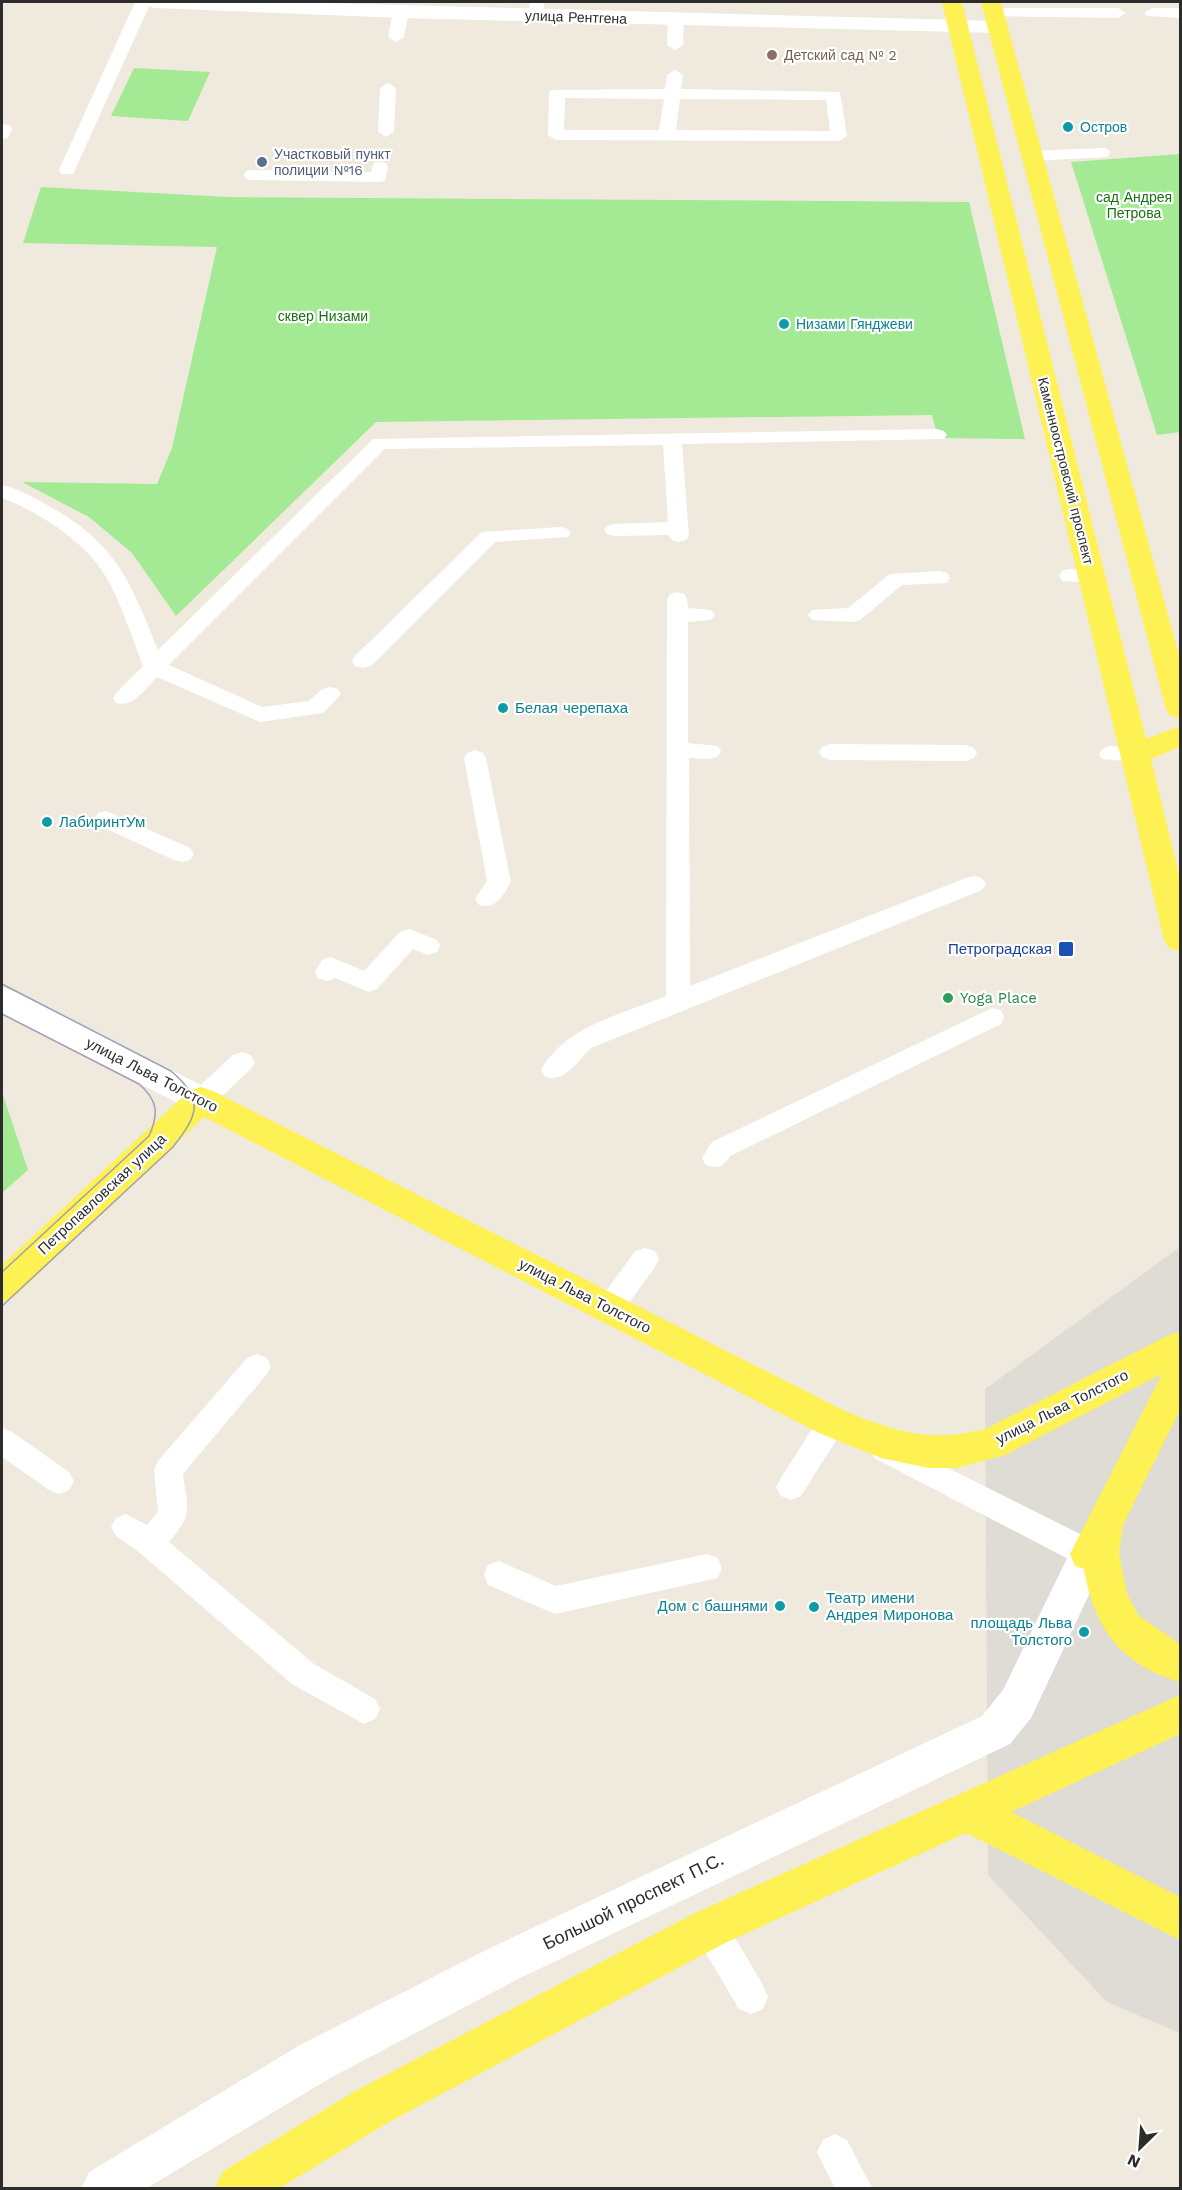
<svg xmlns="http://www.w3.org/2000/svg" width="1182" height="2190" viewBox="0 0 1182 2190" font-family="'Work Sans',sans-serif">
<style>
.green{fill:#a4ea95}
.plaza{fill:#dedcd4}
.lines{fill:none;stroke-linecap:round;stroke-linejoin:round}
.service{fill:#fff;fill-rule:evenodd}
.minor{fill:#fff;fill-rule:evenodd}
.tertiary{fill:#fff;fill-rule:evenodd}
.primary{fill:#fdf154;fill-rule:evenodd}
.tram{stroke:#9f9fb8;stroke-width:1.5}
.education-dot{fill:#8d6e63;stroke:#fff;stroke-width:2}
.culture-dot{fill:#0f9aa8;stroke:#fff;stroke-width:2}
.service-dot{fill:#5c6f8a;stroke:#fff;stroke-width:2}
.transit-dot{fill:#1a4fb4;stroke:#fff;stroke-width:2}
.leisure-dot{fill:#2e9e5b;stroke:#fff;stroke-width:2}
.labels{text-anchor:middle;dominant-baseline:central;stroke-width:4.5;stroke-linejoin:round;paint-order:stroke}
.far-street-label{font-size:14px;fill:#2c2c2c;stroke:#fff}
.far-education-label{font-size:14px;fill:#785e54;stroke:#fff;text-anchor:start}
.far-culture-label{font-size:14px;fill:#0d838f;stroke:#fff;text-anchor:start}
.far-service-label{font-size:14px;fill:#4e5e75;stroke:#fff;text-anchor:start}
.far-park-label{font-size:14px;fill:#187014;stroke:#fff}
.culture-label{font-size:15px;fill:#0d838f;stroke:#fff;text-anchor:start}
.transit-label{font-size:15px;fill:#164399;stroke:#fff;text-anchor:end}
.leisure-label{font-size:15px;fill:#27864d;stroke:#fff;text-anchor:start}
.street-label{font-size:15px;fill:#2c2c2c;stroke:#fff}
.near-street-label{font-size:18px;fill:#2c2c2c;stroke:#fff}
</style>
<rect width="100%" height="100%" fill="#efeadd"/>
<path class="green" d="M134 68 210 72 188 121 111 116Z
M1180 154V432L1157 435 1071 162Z
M41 187 228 197 969 202 1025 439 938 438 932 415 376 422 176 616 132 553 89 517 22 482 157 484 172 448 217 247 23 243Z
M2 1092 28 1170 2 1193Z"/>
<path class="plaza" d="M1180 1247V2033L1107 2002 988 1875 985 1389Z"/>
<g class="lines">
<path class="service" d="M135 2H151L75 170 73 174H61L59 170Z
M530 2H545L541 19 536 21 528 16Z
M401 7 409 12 404 37 396 42 388 37 393 12Z
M994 8H1118L1126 13 1118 18 989 16 986 13Z
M1152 8H1180V18L1147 16 1144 13Z
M676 15 684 20 683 45 675 50 667 45 668 20Z
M675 70 683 75 681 89 840 92 847 136 839 141 556 140 548 135 549 93 551 90 665 89 667 75ZM565 98 664 99 659 130H564ZM680 99 826 100 830 131 676 130Z
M388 83 396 88 394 132 386 137 378 132 380 88Z
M2 124 10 125 12 129 8 138 2 139Z
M1102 148 1108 149 1110 153 1108 157 1032 161 1024 156 1032 151Z
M380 162 386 163 388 167 385 181 379 182 252 180 246 179 244 175 246 171 252 170 371 172 374 163Z
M937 429 944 431 947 435 944 439 682 444 689 536 686 540 679 542 672 540 669 535 614 536 607 534 604 530 607 526 614 524 668 522 663 445 385 449 169 665 262 707 309 701 322 689 330 687 338 689 341 694 323 713 260 722 157 677C145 689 134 708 116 703L113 698 116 693 143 666C129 631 118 589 94 560 71 533 34 510 2 498V485C19 489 33 497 49 506 116 543 131 582 158 650L373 439Z
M561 527 568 529 571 533 568 537 495 542 371 666 363 668 355 666 352 661 355 656 482 532Z
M1069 569 1099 571 1102 576 1099 581 1092 583 1062 581 1059 576 1062 571Z
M940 571 947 573 950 578 947 583 902 585 860 620 853 622 812 620 808 615 812 610 848 608 890 574Z
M677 592 684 594 687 599 688 608 711 610 715 615 711 620 688 622V743L718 746 721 751 718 756 710 759 689 758 690 986 966 878 974 876 982 878 986 884 982 890 591 1048C578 1061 565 1083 545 1077L541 1070C565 1026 623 1014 666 996L667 599 670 594Z
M830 744 966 745 974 748 977 753 974 758 966 761 830 760 822 757 819 752 822 747Z
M1110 746 1144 749 1147 754 1144 759 1136 762 1102 759 1099 754 1102 749Z
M475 750 483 753 486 758 511 882C503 896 496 910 479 905L475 899 487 881 464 758 467 753Z
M106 811 190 848 194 854 190 860 182 862 174 860 98 825 95 819 98 813Z
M409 929 437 940 440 946 437 952 428 955 413 949 377 989 368 992 336 978 327 981 318 978 315 972 322 960 331 957 364 971 400 932Z
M992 1008 1001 1010 1004 1017 1001 1024 730 1156C723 1167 718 1169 706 1165L702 1158 712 1142Z
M242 1052 251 1055 255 1062 251 1069 210 1107 201 1110 192 1107 188 1100 192 1093 233 1055Z
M645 1248 655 1251 659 1259 655 1267 619 1317 609 1321 599 1317 595 1309 599 1301 635 1251Z
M257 1354 267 1358 271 1366 267 1374 183 1474C187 1509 194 1513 169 1542L314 1664 375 1699 380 1709 375 1719 364 1724 292 1684 139 1552 116 1536 111 1527 116 1518 126 1514 147 1525 158 1512 154 1470 158 1461 247 1358Z
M832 1410 858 1422 862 1431 858 1440 848 1443 837 1439 801 1496 791 1500 781 1496 776 1487 781 1478 822 1413Z
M2 1428 12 1432 69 1472 74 1481 69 1490 59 1494 49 1490 2 1457Z
M884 1436 1100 1544 1104 1554 1100 1564 1089 1567 1078 1564 874 1458 870 1449 874 1440Z
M707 1554 718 1558 722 1568 718 1578 555 1614 488 1585 484 1575 488 1565 499 1561 556 1586Z
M710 1911 722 1916 763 1985 768 1997 763 2009 751 2014 739 2009 698 1940 693 1928 698 1916Z
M835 2134 847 2140 872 2188H835L817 2152 823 2140Z"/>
<path class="minor" d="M145 2H290L998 21 1005 23 1008 27 1005 31 998 33 401 18 155 8 148 6Z
M1089 1537 1103 1542 1108 1554 1031 1718 1010 1744 516 1980 332 2077 147 2188H82L89 2172 300 2045 486 1950 982 1716 1003 1690 1075 1542Z"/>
<path class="tertiary" d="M2 987 13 991 213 1091 218 1100 213 1109 201 1113 189 1109 2 1013Z"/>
<path class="primary" d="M942 2H962L1146 739 1180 726V747L1151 759 1180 879V951L1169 948 1164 940Z
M981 2H1001L1180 659V718L1170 716 1166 709Z
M201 1087 213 1091 845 1411C897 1432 929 1443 985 1429L1167 1336 1180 1332V1410L1123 1525 1119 1553 1127 1594 1139 1616 1180 1644V1682C1121 1665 1094 1629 1084 1569L1075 1566 1070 1554 1162 1374 1005 1455 957 1468H928L881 1458 819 1433 204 1117 14 1297 2 1302V1265L189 1091Z
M1180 1695V1734L1011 1812 1180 1897V1940L966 1833 725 1943 389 2122 280 2188H215L222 2172 357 2090 695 1913Z"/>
<path class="tram" d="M2 984 171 1071C205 1100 198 1115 173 1147L2 1306
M2 1014 139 1084C158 1100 159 1114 149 1136L2 1272"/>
</g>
<circle class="education-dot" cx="772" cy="55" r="6"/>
<g class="culture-dot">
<circle cx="1068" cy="127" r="6"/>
<circle cx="784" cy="324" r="6"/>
<circle cx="503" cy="708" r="6"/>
<circle cx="47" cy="822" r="6"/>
<circle cx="780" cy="1606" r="6"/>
<circle cx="814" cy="1607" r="6"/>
<circle cx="1084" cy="1632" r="6"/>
</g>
<circle class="service-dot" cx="262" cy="162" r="6"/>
<rect class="transit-dot" x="1058" y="941" width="16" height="16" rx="3"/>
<circle class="leisure-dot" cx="948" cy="998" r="6"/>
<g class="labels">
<g class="far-street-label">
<text transform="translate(576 17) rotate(2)">улица Рентгена</text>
<text transform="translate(1066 471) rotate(76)">Каменноостровский проспект</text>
</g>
<g class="far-education-label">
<text x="784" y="55">Детский сад № 2</text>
</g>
<g class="far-culture-label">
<text x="1080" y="127">Остров</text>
<text x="796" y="324">Низами Гянджеви</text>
</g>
<g class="far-service-label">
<text x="274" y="154">Участковый пункт<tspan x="274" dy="16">полиции №16</tspan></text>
</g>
<g class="far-park-label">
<text x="1134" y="197">сад Андрея<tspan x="1134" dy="16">Петрова</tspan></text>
<text x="323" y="316">сквер Низами</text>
</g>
<g class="culture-label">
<text x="515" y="708">Белая черепаха</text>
<text x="59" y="822">ЛабиринтУм</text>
<text x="826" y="1598">Театр имени<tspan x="826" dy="17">Андрея Миронова</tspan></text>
<text x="768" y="1606" text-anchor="end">Дом с башнями</text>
<text x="1072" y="1623" text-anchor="end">площадь Льва<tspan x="1072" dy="17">Толстого</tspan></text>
</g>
<g class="transit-label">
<text x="1052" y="949">Петроградская</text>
</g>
<g class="leisure-label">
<text x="960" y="998">Yoga Place</text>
</g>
<g class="street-label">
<text transform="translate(152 1075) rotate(27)">улица Льва Толстого</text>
<text transform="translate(102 1194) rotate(-43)">Петропавловская улица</text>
<text transform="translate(585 1296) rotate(27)">улица Льва Толстого</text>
<text transform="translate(1062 1407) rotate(-27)">улица Льва Толстого</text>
</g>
<g class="near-street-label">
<text transform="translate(633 1901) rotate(-26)">Большой проспект П.С.</text>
</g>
</g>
<rect width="1182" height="2190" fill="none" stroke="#2c2c2c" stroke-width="6"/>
<g transform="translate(1140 2148) rotate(205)" stroke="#ffffff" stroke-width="4.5" paint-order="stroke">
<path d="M0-4.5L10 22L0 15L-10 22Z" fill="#2c2c2c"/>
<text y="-9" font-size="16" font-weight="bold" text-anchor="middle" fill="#2c2c2c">N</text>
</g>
</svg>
